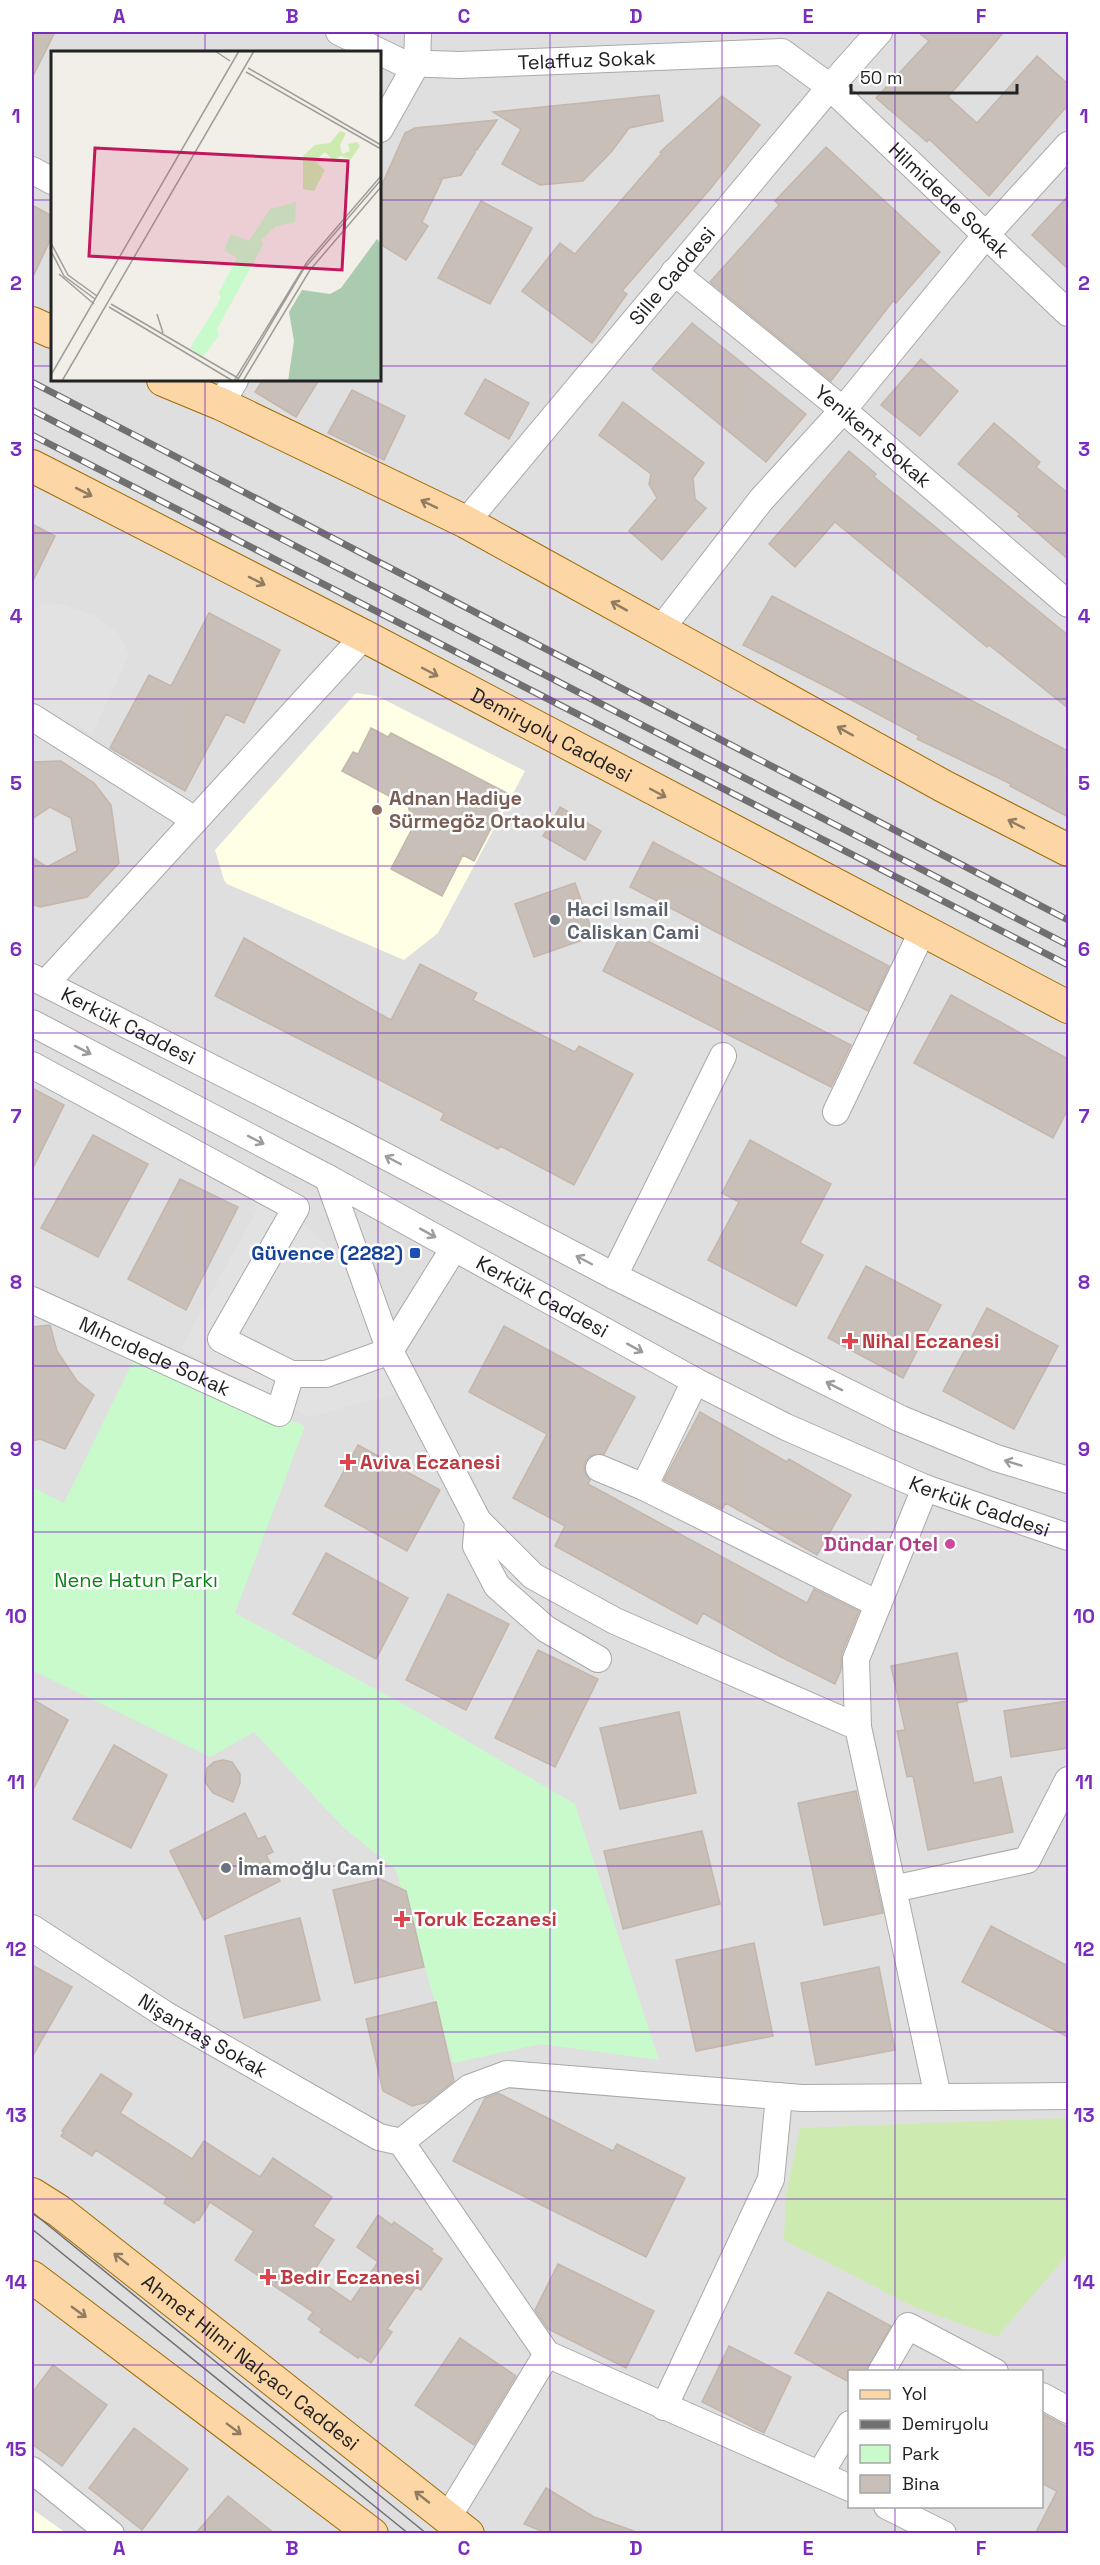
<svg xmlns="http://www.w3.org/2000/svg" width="1100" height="2565" viewBox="0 0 1100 2565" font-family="'Space Grotesk',sans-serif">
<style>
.residential{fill:#e0dfdf;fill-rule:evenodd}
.education{fill:#ffffe5}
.grass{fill:#cdebb0}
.park{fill:#c8facc}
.parking{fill:#e2e2e2}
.building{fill:#c7bfb8;stroke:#c4b6ab;stroke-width:1.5}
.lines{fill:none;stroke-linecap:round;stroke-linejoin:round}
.minor-casing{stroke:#a9a9a9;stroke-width:28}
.major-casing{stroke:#a06b00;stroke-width:34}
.minor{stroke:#fff;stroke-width:26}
.major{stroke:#fcd6a4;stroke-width:32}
.tram{stroke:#707070;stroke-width:1.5}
.rail-casing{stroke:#707070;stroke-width:7}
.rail{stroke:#fff;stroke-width:4.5;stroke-dasharray:14;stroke-linecap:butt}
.oneway{stroke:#8f7c63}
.oneway2{stroke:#9c9c9c}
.grid{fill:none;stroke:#7b2cbf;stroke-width:1.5;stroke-opacity:0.55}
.education-dot{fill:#8d6e63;stroke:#fff;stroke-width:2}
.worship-dot{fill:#6b7280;stroke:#fff;stroke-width:2}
.transit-dot{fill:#1a4fb4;stroke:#fff;stroke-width:2}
.health-dot{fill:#e0444e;stroke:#fff;stroke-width:2}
.hotel-dot{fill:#d1479c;stroke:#fff;stroke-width:2}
.labels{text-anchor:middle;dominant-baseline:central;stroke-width:5;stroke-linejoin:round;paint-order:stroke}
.street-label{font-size:20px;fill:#222;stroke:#fff}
.education-label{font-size:20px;font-weight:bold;fill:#785e54;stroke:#fff;text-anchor:start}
.worship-label{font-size:20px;font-weight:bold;fill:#5b616d;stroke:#fff;text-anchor:start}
.transit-label{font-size:20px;font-weight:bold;fill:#164399;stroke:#fff;text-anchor:end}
.health-label{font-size:20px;font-weight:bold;fill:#be3a42;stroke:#fff;text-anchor:start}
.hotel-label{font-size:20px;font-weight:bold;fill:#b23c85;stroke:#fff;text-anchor:end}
.park-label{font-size:20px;fill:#0c8416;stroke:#fff}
.inset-road{fill:none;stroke:#9f9d99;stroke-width:1.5}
.view{fill:#c2185b;fill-opacity:0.15;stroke:#c2185b;stroke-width:3}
.inset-edge{fill:none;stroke:#222;stroke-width:3}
.neatline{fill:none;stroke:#7b2cbf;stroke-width:2}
.grid-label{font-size:20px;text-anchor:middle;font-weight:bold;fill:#7b2cbf}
</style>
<rect width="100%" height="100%" fill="#f2efe9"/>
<path class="residential" d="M32 32H1068V2533H32ZM52 52H380V380H52ZM850 2372H1042V2506H850Z"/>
<path class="education" d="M356 693 377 696 525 771 438 933 404 960 227 884 224 880 215 850Z
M32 2509 66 2533H32Z"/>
<path class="grass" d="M1068 2118V2254L997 2337 912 2306 784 2240 786 2195 800 2128Z"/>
<path class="park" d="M134 1359 305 1426 235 1613 423 1715 575 1804 659 2060 541 2044 453 2063 396 1870 344 1828 254 1732 210 1757 32 1670V1487L64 1503Z"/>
<path class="parking" d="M42 603 62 604 96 616 118 633 129 655 92 734 32 701V613Z
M260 1204 310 1228 344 1266 400 1393 309 1417 181 1348Z"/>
<path class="building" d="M32 32H55L32 78Z
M918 32H1004L948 97 977 123 1037 56 1068 84V105L989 196 929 139 927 142 876 98 929 41Z
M659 95 663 121 629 128 612 151 583 181 540 185 502 164 521 129 493 112Z
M722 96 760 125 711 188 622 291 627 294 592 343 522 291 560 243 575 254 662 153 660 152Z
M497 120 477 150 475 149V153L461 175 440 179 442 180 422 222 428 226 406 260 380 244V189L405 133 415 128Z
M826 147 940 252 896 303 893 301 831 381 710 282 779 205 775 201Z
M1068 196V269L1032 235Z
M481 201 532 228 490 304 438 278Z
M32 205 52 216V236L32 279Z
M692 323 806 414 766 462 652 369Z
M921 359 958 391 920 436 881 405Z
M485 379 529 403 509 439 465 414Z
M263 380H319L296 417 255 392Z
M352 390 405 416 384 460 328 433Z
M623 402 704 463 693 478 695 499 706 508 662 560 629 531 657 498 649 484 651 474 599 435Z
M994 423 1040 462 1036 467 1068 493V559L1018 516 1020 514 958 464Z
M849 451 876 474 874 477 1068 635V708L989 645 987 647 835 522 795 567 769 544Z
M32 524 55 536 32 583Z
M772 596 1068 751V817L1010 786 1011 784 917 739 919 736 833 690 743 645Z
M209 613 280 650 244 723 226 714 185 791 110 748 149 675 171 686Z
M371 728 388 737 391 733 509 794 474 861 463 855 442 896 391 869 414 825 408 806 342 771 353 752 358 754Z
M61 761 94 783 111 805 119 863 87 897 40 907 32 904V857L47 867 77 851 71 818 50 807 32 819V762Z
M560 807 601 831 585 860 543 836Z
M653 842 889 966 868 1011 630 887Z
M575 883 594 936 534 957 515 904Z
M624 929 851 1045 831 1087 603 971Z
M244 938 391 1020 420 964 477 993 473 1000 575 1052 579 1046 633 1074 574 1185 500 1146 498 1149 441 1120 444 1113 215 996Z
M951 995 1068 1059V1109L1053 1138 914 1063Z
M32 1088 64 1105 32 1170Z
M93 1135 148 1164 98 1257 41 1228Z
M750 1140 831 1184 800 1243 823 1255 796 1306 708 1260 739 1202 722 1193Z
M180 1179 238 1207 186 1310 128 1279Z
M866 1266 941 1305 903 1378 828 1338Z
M987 1308 1058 1346 1014 1429 943 1391Z
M50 1325 57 1351 77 1381 94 1395 65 1449 40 1439 32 1441V1327Z
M504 1326 635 1397 604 1454 590 1456 585 1462 584 1470 590 1480 588 1484 807 1603 814 1589 859 1611 842 1653 841 1670 835 1684 781 1657 703 1613 697 1624 555 1546 565 1526 513 1498 547 1434 469 1392Z
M700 1412 787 1462 789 1459 851 1495 817 1555 726 1503 722 1509 664 1480Z
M358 1445 440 1490 407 1551 325 1506Z
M326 1553 408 1598 376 1659 293 1614Z
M448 1594 509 1624 466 1710 406 1680Z
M538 1650 598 1679 555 1767 495 1738Z
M957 1653 967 1701 957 1703 974 1783 1001 1777 1013 1832 928 1850 913 1776 907 1777 897 1731 905 1730 891 1666Z
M32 1699 68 1720 32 1792Z
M1068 1701V1748L1011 1757 1004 1711Z
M679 1712 696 1793 620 1809 600 1728Z
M114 1745 167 1775 131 1848 73 1819Z
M223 1760 232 1762 240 1774V1783L233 1802 213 1793 205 1782 207 1768 214 1762Z
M856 1791 883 1913 824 1925 798 1803Z
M245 1813 258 1839 265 1836 273 1852 266 1855 280 1881 204 1920 170 1851Z
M702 1831 720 1904 623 1929 604 1851Z
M380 1879 406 1891 424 1967 355 1983 333 1890Z
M300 1918 320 2000 244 2018 225 1936Z
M991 1926 1068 1966V2037L962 1982Z
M754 1943 773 2036 696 2051 676 1960Z
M32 1965 72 1987 32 2057Z
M879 1967 895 2050 816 2065 801 1983Z
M436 2002 454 2081 427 2102 412 2106 383 2091 366 2019Z
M101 2074 132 2094 120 2113 192 2159 204 2141 260 2177 273 2158 332 2197 313 2226 334 2240 311 2275 351 2302 378 2262 357 2247 378 2215 392 2225 394 2222 433 2249 431 2251 442 2259 421 2290 416 2287 387 2329 392 2332 371 2363 360 2356 358 2358 320 2332 322 2329 308 2319 313 2312 235 2260 254 2231 210 2202 199 2220 197 2219 194 2223 164 2203 167 2197 96 2150 92 2156 61 2136 64 2132 62 2131Z
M498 2093 613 2151 617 2144 685 2178 646 2257 453 2161 485 2098Z
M558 2264 654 2311 626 2368 548 2329 535 2310Z
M828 2292 891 2326 866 2372H849V2382L795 2353Z
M460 2338 516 2376 474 2445 415 2405Z
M729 2346 791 2377 764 2433 702 2402Z
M53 2365 107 2405 62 2466 32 2444V2393Z
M1041 2413 1068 2427V2534H1035L1057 2491 1041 2483Z
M134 2428 188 2469 142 2530 89 2488Z
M546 2488 594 2517 634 2531V2534H548L524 2524Z
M228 2496 275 2534H195Z"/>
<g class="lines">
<defs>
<g id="minor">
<path id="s1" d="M339 32 403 63 459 65 782 52 830 87 1068 313"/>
<path d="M380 129 417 63 418 32"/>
<path d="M32 170 52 181"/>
<path id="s2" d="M674 272 843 410 1068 604"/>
<path d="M221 404 235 380"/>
<path id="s3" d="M466 522 830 87 879 32"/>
<path d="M661 629 761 500 843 410 985 236 1068 145"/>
<path d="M32 717 195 820"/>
<path id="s4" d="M32 977 345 1135 614 1276 901 1419 996 1458 1068 1480"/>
<path d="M46 983 364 636"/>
<path id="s5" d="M32 1023 328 1178 695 1381 786 1427 925 1488 1068 1537"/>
<path d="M32 1065 296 1208 221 1339 291 1374H326L390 1351 454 1248"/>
<path d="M836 1112 922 932"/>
<path d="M328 1178 390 1351 478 1521 533 1576 615 1621 858 1727 938 2097"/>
<path d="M614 1276 723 1056"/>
<path id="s6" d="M32 1300 279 1413 291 1374"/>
<path d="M599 1468 644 1487 878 1604"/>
<path d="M644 1487 695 1381"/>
<path d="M478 1521 476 1546 497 1586 546 1629 598 1659"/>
<path d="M858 1727 856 1659 925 1488"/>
<path d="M893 1889 1027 1860 1068 1780"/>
<path id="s7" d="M32 1928 166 2015 379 2137 401 2142 469 2088 507 2074 802 2098 1068 2096"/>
<path d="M401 2142 547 2354 850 2488"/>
<path d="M881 2372 908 2326 995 2372"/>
<path d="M1042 2396 1068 2410"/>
<path d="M664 2407 771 2179 779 2096"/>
<path d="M32 2470 111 2534"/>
<path d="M820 2474 850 2424"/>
<path d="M887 2506 943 2534"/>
<path d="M448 2517 547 2354"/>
</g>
<g id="major">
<path d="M32 323 52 332"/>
<path d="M163 380 221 404 466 522 945 787 1068 850"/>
<path id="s8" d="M32 466 364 636 1068 1007"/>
<path id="s9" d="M32 2194 59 2211 468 2534"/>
<path d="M32 2277 372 2534"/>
</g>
</defs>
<use href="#minor" class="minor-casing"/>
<use href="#major" class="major-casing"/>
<use href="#minor" class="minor"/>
<use href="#major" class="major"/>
<path class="tram" d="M32 2212 427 2534
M32 2229 409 2534"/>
<defs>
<path id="rail" d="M32 382 1068 920
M32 410 1068 945
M32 435 1068 965"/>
</defs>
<use href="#rail" class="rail-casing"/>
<use href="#rail" class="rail"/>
</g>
<defs><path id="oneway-shaft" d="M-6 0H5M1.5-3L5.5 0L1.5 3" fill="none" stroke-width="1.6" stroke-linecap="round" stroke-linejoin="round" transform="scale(1.5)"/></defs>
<g class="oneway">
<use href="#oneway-shaft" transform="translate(84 492) rotate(27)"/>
<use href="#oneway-shaft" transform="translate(429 504) rotate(-154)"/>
<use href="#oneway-shaft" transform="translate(257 581) rotate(27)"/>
<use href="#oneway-shaft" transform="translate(619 606) rotate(-151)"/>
<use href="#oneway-shaft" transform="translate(430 672) rotate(28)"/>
<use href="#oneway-shaft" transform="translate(845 731) rotate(-151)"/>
<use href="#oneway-shaft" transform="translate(658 793) rotate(28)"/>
<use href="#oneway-shaft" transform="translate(1016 824) rotate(-153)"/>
<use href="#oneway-shaft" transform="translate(121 2259) rotate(-142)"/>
<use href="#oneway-shaft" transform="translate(79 2312) rotate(36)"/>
<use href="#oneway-shaft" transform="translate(234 2429) rotate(37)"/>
<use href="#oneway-shaft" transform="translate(422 2497) rotate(-142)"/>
</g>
<g class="oneway2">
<use href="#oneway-shaft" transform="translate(83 1050) rotate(27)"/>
<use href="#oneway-shaft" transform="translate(256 1140) rotate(27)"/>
<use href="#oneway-shaft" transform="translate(393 1160) rotate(-152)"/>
<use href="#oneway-shaft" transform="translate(428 1233) rotate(29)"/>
<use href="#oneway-shaft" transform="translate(584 1260) rotate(-152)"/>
<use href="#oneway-shaft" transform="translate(635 1348) rotate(29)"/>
<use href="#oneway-shaft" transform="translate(834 1386) rotate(-153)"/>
<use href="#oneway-shaft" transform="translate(1013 1463) rotate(-163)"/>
</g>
<path class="grid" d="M205 32V52M378 32V52M550 32V2534M722 32V2534M895 32V2372M32 200H52M380 200H1068M32 366H52M380 366H1068M205 380V2534M378 380V2534M32 533H1068M32 699H1068M32 866H1068M32 1033H1068M32 1199H1068M32 1366H1068M32 1532H1068M32 1699H1068M32 1866H1068M32 2032H1068M32 2199H1068M32 2365H1068M895 2506V2534"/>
<circle class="education-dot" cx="377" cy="810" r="6"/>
<g class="worship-dot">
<circle cx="555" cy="920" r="6"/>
<circle cx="226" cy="1868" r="6"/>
</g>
<rect class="transit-dot" x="409" y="1247" width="12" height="12" rx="3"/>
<g class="health-dot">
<path d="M847 1332h6v6h6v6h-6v6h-6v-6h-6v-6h6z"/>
<path d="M345 1453h6v6h6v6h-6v6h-6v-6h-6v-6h6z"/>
<path d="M399 1910h6v6h6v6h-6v6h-6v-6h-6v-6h6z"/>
<path d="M265 2268h6v6h6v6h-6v6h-6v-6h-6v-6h6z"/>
</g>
<circle class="hotel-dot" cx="950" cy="1544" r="6"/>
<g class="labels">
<g class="street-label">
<text stroke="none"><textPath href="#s1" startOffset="255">Telaffuz Sokak</textPath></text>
<text stroke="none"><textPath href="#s1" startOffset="674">Hilmidede Sokak</textPath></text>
<text stroke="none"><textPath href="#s3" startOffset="321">Sille Caddesi</textPath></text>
<text stroke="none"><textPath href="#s2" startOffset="258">Yenikent Sokak</textPath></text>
<text stroke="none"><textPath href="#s8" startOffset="585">Demiryolu Caddesi</textPath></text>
<text stroke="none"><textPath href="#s4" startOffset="108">Kerkük Caddesi</textPath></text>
<text stroke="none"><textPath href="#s5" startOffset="579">Kerkük Caddesi</textPath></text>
<text stroke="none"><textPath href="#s6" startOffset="135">Mıhcıdede Sokak</textPath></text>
<text stroke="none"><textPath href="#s5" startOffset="1065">Kerkük Caddesi</textPath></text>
<text stroke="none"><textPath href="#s7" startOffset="202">Nişantaş Sokak</textPath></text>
<text stroke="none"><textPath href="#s9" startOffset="276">Ahmet Hilmi Nalçacı Caddesi</textPath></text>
</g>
<g class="education-label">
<text x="389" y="798">Adnan Hadiye<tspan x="389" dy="23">Sürmegöz Ortaokulu</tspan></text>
</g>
<g class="worship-label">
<text x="567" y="909">Haci Ismail<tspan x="567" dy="23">Caliskan Cami</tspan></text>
<text x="238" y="1868">İmamoğlu Cami</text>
</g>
<g class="transit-label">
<text x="403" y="1253">Güvence (2282)</text>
</g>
<g class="health-label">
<text x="862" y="1341">Nihal Eczanesi</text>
<text x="360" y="1462">Aviva Eczanesi</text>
<text x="414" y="1919">Toruk Eczanesi</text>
<text x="280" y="2277">Bedir Eczanesi</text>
</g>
<g class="hotel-label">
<text x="938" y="1544">Dündar Otel</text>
</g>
<g class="park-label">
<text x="136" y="1580">Nene Hatun Parkı</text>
</g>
</g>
<g transform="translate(51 51)">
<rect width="330" height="330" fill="#f2efe9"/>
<path d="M289 80 295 82 289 94 291 103 299 100 297 93 306 91 309 95 300 108 290 105 282 109 274 101 264 110 274 119 263 140 252 138V105L264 94 279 92Z" fill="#cdebb0"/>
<path d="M326 188 330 193V330H237L243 290 238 261 251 239 279 243 290 237Z" fill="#aacbaf"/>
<path d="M245 151 244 171 224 176 210 189 212 194 166 278 168 284 152 306 139 297 166 254 170 246 167 243 186 207 173 199 180 183 198 190 219 158Z" fill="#c8facc"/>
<path class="inset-road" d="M164 0 179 10M197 17 330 94M195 21 330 98M0 192 17 224 46 245M0 200 13 225 44 248M8 223 43 253M60 253 187 327M58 256 182 330M106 263 112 282M0 324 188 0M11 330 203 0M183 330 256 211 330 125M186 330 252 219 330 129M192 330 259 219 330 136"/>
<path class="view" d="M44 97 297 110 291 219 38 205Z"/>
<rect width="330" height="330" class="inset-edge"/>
</g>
<rect width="1100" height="2565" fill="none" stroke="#ffffff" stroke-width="66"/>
<rect x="848" y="2370" width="195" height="138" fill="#ffffff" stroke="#a7a7a7" stroke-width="1.5"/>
<rect x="860" y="2390" width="30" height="9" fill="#fcd6a4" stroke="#a7a7a7" stroke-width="1.5"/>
<text x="902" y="2400" font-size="18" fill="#222222">Yol</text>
<rect x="860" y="2420" width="30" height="9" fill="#707070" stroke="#a7a7a7" stroke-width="1.5"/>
<text x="902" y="2430" font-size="18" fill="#222222">Demiryolu</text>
<rect x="860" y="2445" width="30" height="18" fill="#c8facc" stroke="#a7a7a7" stroke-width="1.5"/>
<text x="902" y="2460" font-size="18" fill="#222222">Park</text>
<rect x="860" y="2475" width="30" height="18" fill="#c7bfb8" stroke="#a7a7a7" stroke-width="1.5"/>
<text x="902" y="2490" font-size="18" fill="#222222">Bina</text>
<path d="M851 84v9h166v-9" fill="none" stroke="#222222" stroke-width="3"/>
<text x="860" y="84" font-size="18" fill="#222222" stroke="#ffffff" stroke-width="4.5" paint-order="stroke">50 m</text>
<rect x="33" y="33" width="1034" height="2499" class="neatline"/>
<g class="grid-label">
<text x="119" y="23">A</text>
<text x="292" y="23">B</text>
<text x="464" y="23">C</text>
<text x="636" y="23">D</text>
<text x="808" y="23">E</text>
<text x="981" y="23">F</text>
<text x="16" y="123">1</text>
<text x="1084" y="123">1</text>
<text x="16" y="290">2</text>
<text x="1084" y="290">2</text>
<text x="16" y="456">3</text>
<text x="1084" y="456">3</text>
<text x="16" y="623">4</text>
<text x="1084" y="623">4</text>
<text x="16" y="790">5</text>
<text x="1084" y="790">5</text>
<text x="16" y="956">6</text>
<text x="1084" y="956">6</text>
<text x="16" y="1123">7</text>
<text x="1084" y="1123">7</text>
<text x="16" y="1289">8</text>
<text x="1084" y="1289">8</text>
<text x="16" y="1456">9</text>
<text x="1084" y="1456">9</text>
<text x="16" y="1623">10</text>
<text x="1084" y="1623">10</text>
<text x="16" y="1789">11</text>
<text x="1084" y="1789">11</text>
<text x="16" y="1956">12</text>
<text x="1084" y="1956">12</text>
<text x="16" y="2122">13</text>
<text x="1084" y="2122">13</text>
<text x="16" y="2289">14</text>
<text x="1084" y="2289">14</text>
<text x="16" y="2456">15</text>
<text x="1084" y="2456">15</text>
<text x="119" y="2555">A</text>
<text x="292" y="2555">B</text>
<text x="464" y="2555">C</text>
<text x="636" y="2555">D</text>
<text x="808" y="2555">E</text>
<text x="981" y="2555">F</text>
</g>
</svg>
